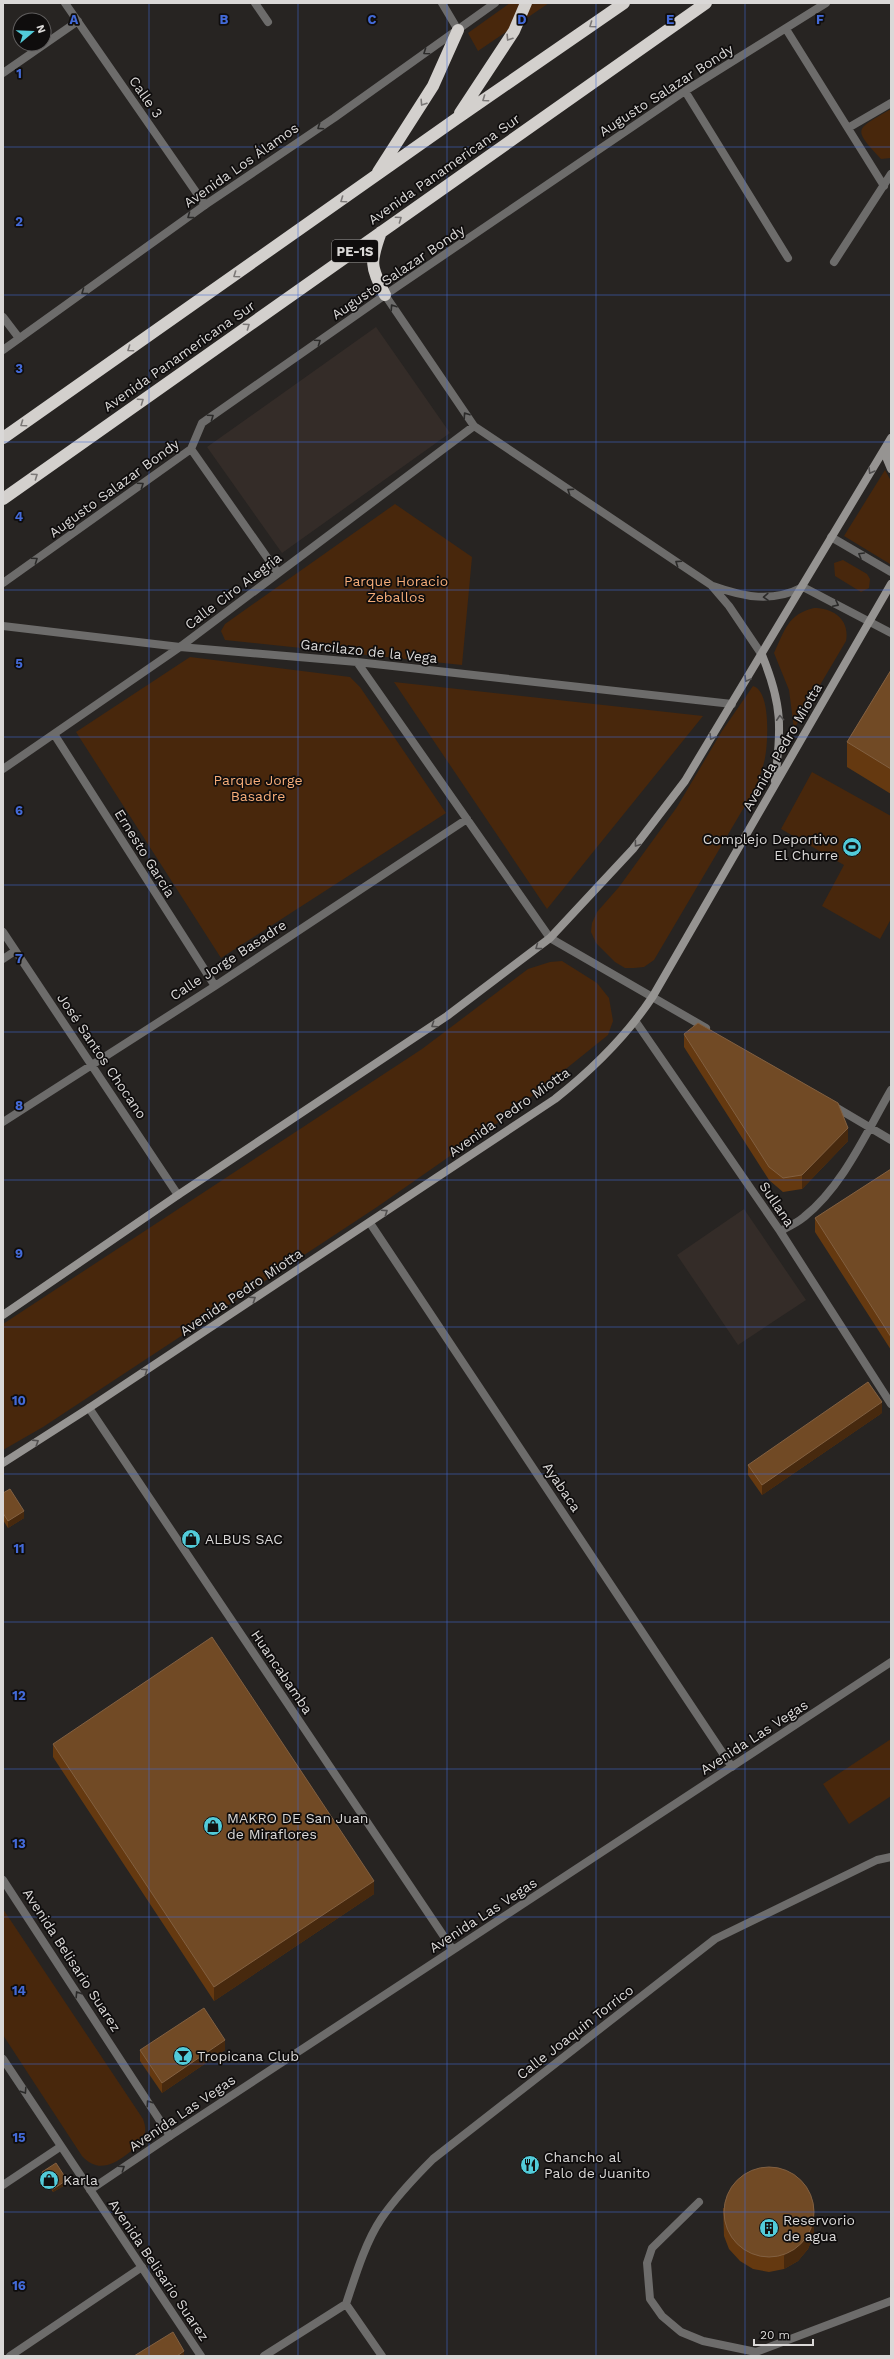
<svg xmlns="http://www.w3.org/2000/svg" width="894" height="2359" viewBox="0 0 894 2359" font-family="'Work Sans',sans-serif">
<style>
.built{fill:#342c28}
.green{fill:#48270c}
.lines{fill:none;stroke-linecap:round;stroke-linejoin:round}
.minor{stroke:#6d6c6b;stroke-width:8}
.tertiary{stroke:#6d6c6b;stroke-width:8}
.secondary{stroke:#969492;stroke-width:8}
.motorway{stroke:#d3d0cd;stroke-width:12}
.wall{fill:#653910}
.shaded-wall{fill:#47290e}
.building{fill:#714a25;stroke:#826041}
.oneway{stroke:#7b7877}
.oneway2{stroke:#2b2a29}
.oneway3{stroke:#525050}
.grid{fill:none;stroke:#436ad8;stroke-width:1;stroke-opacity:0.55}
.labels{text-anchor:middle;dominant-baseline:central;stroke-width:3.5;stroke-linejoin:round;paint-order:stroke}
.shield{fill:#0f0d0d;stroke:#9d9b9a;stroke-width:1}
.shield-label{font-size:13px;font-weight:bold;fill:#dad8d7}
.street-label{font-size:14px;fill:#dad8d7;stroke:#0f0d0d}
.park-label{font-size:14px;fill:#f5ac78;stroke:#0f0d0d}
.poi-label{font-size:14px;fill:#dad8d7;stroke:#0f0d0d;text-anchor:start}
.grid-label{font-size:13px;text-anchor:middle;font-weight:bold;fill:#436ad8;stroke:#0f0d0d;stroke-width:3.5;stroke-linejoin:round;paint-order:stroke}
</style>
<rect width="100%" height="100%" fill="#272422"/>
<path class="built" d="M376 327 450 433 282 553 207 447Z
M744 1209 806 1300 738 1345 677 1255Z"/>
<path class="green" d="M510 3H549L478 51 468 33Z
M891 109V158L881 159C851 127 856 130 891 109Z
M885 470 891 481 890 564 844 536Z
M395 504 472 557 462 665 225 640 221 631 225 624Z
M843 560 867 574 870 579 869 588 861 592 835 576 834 563Z
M814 608C834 608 850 620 846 641L794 729 789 690 774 653C785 630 788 614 814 608Z
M190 657 350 677 360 687 446 813 221 958 76 732Z
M394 682 703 716 547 909Z
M753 686C771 691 768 743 765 758 763 768 759 778 756 787L654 960 644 967 634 968H625L615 962 596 943 591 932 592 923 597 912 619 887 677 807 722 731Z
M812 772 891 816V919L880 939 822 906 844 865 781 829Z
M562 961 597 983 609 998 613 1021 608 1035 506 1117 377 1207 43 1427 3 1450V1324L422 1049 528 969 550 962Z
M891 1739V1796L849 1824 823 1784Z
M3 1909 143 2119C150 2137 140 2145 126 2155 111 2166 97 2172 82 2156L3 2035Z"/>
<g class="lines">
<path class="minor" d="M65 3 205 205
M255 3 268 22
M442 3 458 30
M786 29 884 186
M3 73 78 21
M685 91 788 258
M848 128 891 103
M834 262 891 174
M385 295 474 426 711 585 729 606 762 655
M3 317 19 338
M191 449 278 573
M831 537 891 572
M3 583 191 449 202 423 385 295 685 91 826 3
M713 586C744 597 772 603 803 587L891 633
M3 626 180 647 357 662 732 704
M357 662 550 938 706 1028
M54 734 215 986
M3 769 180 647 474 426
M3 932 178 1195
M3 959 15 951
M636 1022 780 1231 891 1404
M832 1105 891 1140
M3 1122 215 986 467 819
M370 1223 732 1767
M780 1231C788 1227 797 1223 804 1217 843 1186 866 1133 891 1090
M89 1408 453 1950
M170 2136 891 1662
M3 2185 60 2147
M699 2202 652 2248 647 2263 650 2299 662 2316 681 2332 703 2341 756 2352 891 2301
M346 2304C355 2277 365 2243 381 2219 396 2197 414 2178 433 2159L715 1939 877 1860 891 1857
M346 2304 382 2356
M10 2356 142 2267
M264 2356 346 2304"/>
<path class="tertiary" d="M3 350 205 205 334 118 495 3
M3 1880 170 2136 90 2190
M3 2059 201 2356"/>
<path class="secondary" d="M888 446 886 457 891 469
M762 655C783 706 781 727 775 781
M3 1315 178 1195 447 1016 550 938 633 849 685 781 891 438
M3 1463 89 1408 555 1099C593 1069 626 1037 653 996L891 584"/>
<path class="motorway" d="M460 113 514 31 526 3
M378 172 433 86 458 30
M381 232C370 262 370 266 385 295
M3 438 456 119 624 3
M3 499 706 3"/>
</g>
<path class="wall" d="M891 670V794L847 767V742Z
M684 1034 848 1141 802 1189 783 1192 769 1180 684 1047Z
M891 1169V1350L815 1232V1218Z
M882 1413 762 1495 748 1475V1465Z
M3 1493 24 1518 8 1528 3 1520Z
M53 1744 374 1894 214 2001 53 1757Z
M140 2050H225L162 2093 140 2061Z
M42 2172 67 2184 53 2192 42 2176Z
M723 2208 814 2218V2234L808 2249 798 2261 784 2269 769 2272 753 2269 740 2261 729 2249 724 2236Z"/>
<path class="shaded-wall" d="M848 1128V1141L802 1189V1175Z
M882 1402V1413L762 1495V1485Z
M24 1511V1518L8 1528V1521Z
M374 1881V1894L214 2001V1987Z
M225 2040V2050L162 2093V2083Z
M67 2180V2184L53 2192V2189Z
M814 2205V2234L808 2249 798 2261 784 2269V2256Z
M184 2351V2356H177Z"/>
<path class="building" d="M891 670V769L847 742Z
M698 1023 838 1103 848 1128 802 1175 783 1178 769 1167 684 1034Z
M891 1169V1337L815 1218Z
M868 1382 882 1402 762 1485 748 1465Z
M10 1489 24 1511 8 1521 3 1513V1493Z
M212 1637 374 1881 214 1987 53 1744Z
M204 2008 225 2040 162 2083 140 2050Z
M56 2163 67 2180 53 2189 42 2172Z
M724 2212a45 45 0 1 1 90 0a45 45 0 1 1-90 0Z
M173 2332 184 2351 177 2356H134Z"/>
<defs><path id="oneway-chevron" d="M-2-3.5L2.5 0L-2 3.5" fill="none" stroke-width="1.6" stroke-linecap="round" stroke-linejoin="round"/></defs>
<g class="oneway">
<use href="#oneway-chevron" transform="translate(592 25) rotate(145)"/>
<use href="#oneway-chevron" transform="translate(509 38) rotate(123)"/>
<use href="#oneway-chevron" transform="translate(485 99) rotate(145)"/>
<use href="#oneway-chevron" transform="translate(423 103) rotate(123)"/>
<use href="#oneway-chevron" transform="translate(343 200) rotate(145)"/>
<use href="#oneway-chevron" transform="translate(399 219) rotate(-35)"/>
<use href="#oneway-chevron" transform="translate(236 275) rotate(145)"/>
<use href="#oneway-chevron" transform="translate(247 326) rotate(-35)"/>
<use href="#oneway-chevron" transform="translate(130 349) rotate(145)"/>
<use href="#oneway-chevron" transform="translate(141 401) rotate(-35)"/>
<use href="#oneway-chevron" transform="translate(23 424) rotate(145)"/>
<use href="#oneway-chevron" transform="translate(35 476) rotate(-35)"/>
</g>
<g class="oneway2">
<use href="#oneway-chevron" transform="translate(426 52) rotate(145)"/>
<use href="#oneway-chevron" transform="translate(320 127) rotate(146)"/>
<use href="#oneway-chevron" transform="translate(190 216) rotate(144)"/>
<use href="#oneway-chevron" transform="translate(84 292) rotate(144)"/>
<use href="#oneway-chevron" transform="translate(393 307) rotate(-124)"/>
<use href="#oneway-chevron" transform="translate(318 342) rotate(-35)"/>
<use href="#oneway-chevron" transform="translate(466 415) rotate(-124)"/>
<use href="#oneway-chevron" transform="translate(211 417) rotate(-35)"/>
<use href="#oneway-chevron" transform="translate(141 485) rotate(-35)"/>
<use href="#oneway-chevron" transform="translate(570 491) rotate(-146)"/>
<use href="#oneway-chevron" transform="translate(861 555) rotate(-150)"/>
<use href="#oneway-chevron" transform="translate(35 560) rotate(-35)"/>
<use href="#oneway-chevron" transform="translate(678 563) rotate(-146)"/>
<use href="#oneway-chevron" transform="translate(766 597) rotate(177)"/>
<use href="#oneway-chevron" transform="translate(836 604) rotate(27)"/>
<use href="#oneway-chevron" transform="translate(78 1994) rotate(-123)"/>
<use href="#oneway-chevron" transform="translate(24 2091) rotate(57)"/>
<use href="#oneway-chevron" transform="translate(149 2103) rotate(-124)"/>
<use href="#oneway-chevron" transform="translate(122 2168) rotate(-34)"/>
</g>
<g class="oneway3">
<use href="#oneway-chevron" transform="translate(871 471) rotate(121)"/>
<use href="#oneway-chevron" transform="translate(747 679) rotate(121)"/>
<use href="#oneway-chevron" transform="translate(780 718) rotate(-94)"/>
<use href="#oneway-chevron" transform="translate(712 737) rotate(121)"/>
<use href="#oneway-chevron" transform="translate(637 844) rotate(127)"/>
<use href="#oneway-chevron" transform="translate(538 947) rotate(143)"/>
<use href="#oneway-chevron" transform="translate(434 1025) rotate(146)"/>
<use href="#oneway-chevron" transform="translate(385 1212) rotate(-34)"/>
<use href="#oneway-chevron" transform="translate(253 1299) rotate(-34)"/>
<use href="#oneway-chevron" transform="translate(145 1371) rotate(-34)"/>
<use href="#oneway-chevron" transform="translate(36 1442) rotate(-32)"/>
</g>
<path class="grid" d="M149 3V2356M298 3V2356M447 3V2356M596 3V2356M745 3V2356M3 147H891M3 295H891M3 442H891M3 590H891M3 737H891M3 885H891M3 1032H891M3 1180H891M3 1327H891M3 1474H891M3 1622H891M3 1769H891M3 1917H891M3 2064H891M3 2212H891"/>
<defs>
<symbol id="stadium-disc" viewBox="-11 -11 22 22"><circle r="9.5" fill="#52cbd9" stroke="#0f0d0d"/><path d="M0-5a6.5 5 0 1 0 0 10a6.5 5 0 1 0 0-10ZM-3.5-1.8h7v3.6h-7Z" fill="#111"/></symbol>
<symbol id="shop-disc" viewBox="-11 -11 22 22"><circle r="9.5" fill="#52cbd9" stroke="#0f0d0d"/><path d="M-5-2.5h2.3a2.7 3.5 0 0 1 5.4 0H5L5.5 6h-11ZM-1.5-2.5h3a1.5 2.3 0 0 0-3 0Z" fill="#111"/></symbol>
<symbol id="bar-disc" viewBox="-11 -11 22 22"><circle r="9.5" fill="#52cbd9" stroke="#0f0d0d"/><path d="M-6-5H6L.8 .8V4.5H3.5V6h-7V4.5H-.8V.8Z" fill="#111"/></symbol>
<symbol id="restaurant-disc" viewBox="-11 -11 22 22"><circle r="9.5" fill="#52cbd9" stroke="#0f0d0d"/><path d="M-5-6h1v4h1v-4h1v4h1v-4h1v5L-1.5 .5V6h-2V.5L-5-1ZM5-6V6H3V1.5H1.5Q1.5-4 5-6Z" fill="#111"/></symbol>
<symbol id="building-disc" viewBox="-11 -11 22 22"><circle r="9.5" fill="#52cbd9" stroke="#0f0d0d"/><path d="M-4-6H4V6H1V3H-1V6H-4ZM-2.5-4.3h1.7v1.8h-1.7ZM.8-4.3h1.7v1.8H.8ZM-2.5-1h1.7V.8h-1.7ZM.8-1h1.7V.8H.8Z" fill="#111"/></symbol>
</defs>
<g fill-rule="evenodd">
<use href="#stadium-disc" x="841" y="836" width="22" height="22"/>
<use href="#shop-disc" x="180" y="1528" width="22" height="22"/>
<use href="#shop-disc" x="202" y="1815" width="22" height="22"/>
<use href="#bar-disc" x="172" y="2045" width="22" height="22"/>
<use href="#restaurant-disc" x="519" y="2154" width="22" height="22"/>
<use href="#shop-disc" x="38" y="2169" width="22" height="22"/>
<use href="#building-disc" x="758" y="2217" width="22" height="22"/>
</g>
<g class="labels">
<rect class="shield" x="332" y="240" width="46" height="22" rx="3"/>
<g class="shield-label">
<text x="355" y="251">PE-1S</text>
</g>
<g class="street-label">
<text transform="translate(666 90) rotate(-33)">Augusto Salazar Bondy</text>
<text transform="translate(146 97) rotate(55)">Calle 3</text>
<text transform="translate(241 165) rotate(-35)">Avenida Los Álamos</text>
<text transform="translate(444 169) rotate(-35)">Avenida Panamericana Sur</text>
<text transform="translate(398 272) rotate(-34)">Augusto Salazar Bondy</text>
<text transform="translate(179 356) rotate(-35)">Avenida Panamericana Sur</text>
<text transform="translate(114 488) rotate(-36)">Augusto Salazar Bondy</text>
<text transform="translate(233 591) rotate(-37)">Calle Ciro Alegria</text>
<text transform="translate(369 651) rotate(6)">Garcilazo de la Vega</text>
<text transform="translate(782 747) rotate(-60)">Avenida Pedro Miotta</text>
<text transform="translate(145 853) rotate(58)">Ernesto García</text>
<text transform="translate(228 960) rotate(-33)">Calle Jorge Basadre</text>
<text transform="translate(102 1056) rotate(56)">José Santos Chocano</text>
<text transform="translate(509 1112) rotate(-35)">Avenida Pedro Miotta</text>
<text transform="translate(777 1204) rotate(56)">Sullana</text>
<text transform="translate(241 1292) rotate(-34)">Avenida Pedro Miotta</text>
<text transform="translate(562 1487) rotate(56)">Ayabaca</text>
<text transform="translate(282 1672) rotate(56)">Huancabamba</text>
<text transform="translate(754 1737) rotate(-33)">Avenida Las Vegas</text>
<text transform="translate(483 1915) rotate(-33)">Avenida Las Vegas</text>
<text transform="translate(72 1960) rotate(57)">Avenida Belisario Suarez</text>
<text transform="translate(575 2032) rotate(-38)">Calle Joaquin Torrico</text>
<text transform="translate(182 2113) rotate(-34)">Avenida Las Vegas</text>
<text transform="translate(159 2270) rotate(56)">Avenida Belisario Suarez</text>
</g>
<g class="park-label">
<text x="396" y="581">Parque Horacio<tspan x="396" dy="16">Zeballos</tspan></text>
<text x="258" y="780">Parque Jorge<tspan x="258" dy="16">Basadre</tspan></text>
</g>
<g class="poi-label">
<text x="838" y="839" text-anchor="end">Complejo Deportivo<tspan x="838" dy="16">El Churre</tspan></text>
<text x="205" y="1539">ALBUS SAC</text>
<text x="227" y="1818">MAKRO DE San Juan<tspan x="227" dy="16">de Miraflores</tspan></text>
<text x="197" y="2056">Tropicana Club</text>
<text x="544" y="2157">Chancho al<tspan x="544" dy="16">Palo de Juanito</tspan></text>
<text x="63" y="2180">Karla</text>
<text x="783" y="2220">Reservorio<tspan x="783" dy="16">de agua</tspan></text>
</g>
</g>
<g class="grid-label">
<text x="74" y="24">A</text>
<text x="224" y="24">B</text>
<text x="372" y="24">C</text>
<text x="522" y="24">D</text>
<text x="670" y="24">E</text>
<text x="820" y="24">F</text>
<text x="19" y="78">1</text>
<text x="19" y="226">2</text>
<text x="19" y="373">3</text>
<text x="19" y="521">4</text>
<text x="19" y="668">5</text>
<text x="19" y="815">6</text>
<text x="19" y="963">7</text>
<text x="19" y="1110">8</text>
<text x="19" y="1258">9</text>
<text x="19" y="1405">10</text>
<text x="19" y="1553">11</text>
<text x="19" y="1700">12</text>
<text x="19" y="1848">13</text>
<text x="19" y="1995">14</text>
<text x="19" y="2142">15</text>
<text x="19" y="2290">16</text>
</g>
<rect width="894" height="2359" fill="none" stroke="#dad8d7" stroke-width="8"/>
<g transform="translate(32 32) rotate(71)"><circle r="19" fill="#0f0d0d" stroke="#605e5e"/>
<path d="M0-3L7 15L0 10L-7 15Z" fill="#52cbd9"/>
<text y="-6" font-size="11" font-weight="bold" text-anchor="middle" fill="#dad8d7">N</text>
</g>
<path d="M754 2339v6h59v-6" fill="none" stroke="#dad8d7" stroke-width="2"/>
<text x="760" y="2339" font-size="12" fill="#dad8d7" stroke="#0f0d0d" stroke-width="3" paint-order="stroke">20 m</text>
</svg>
